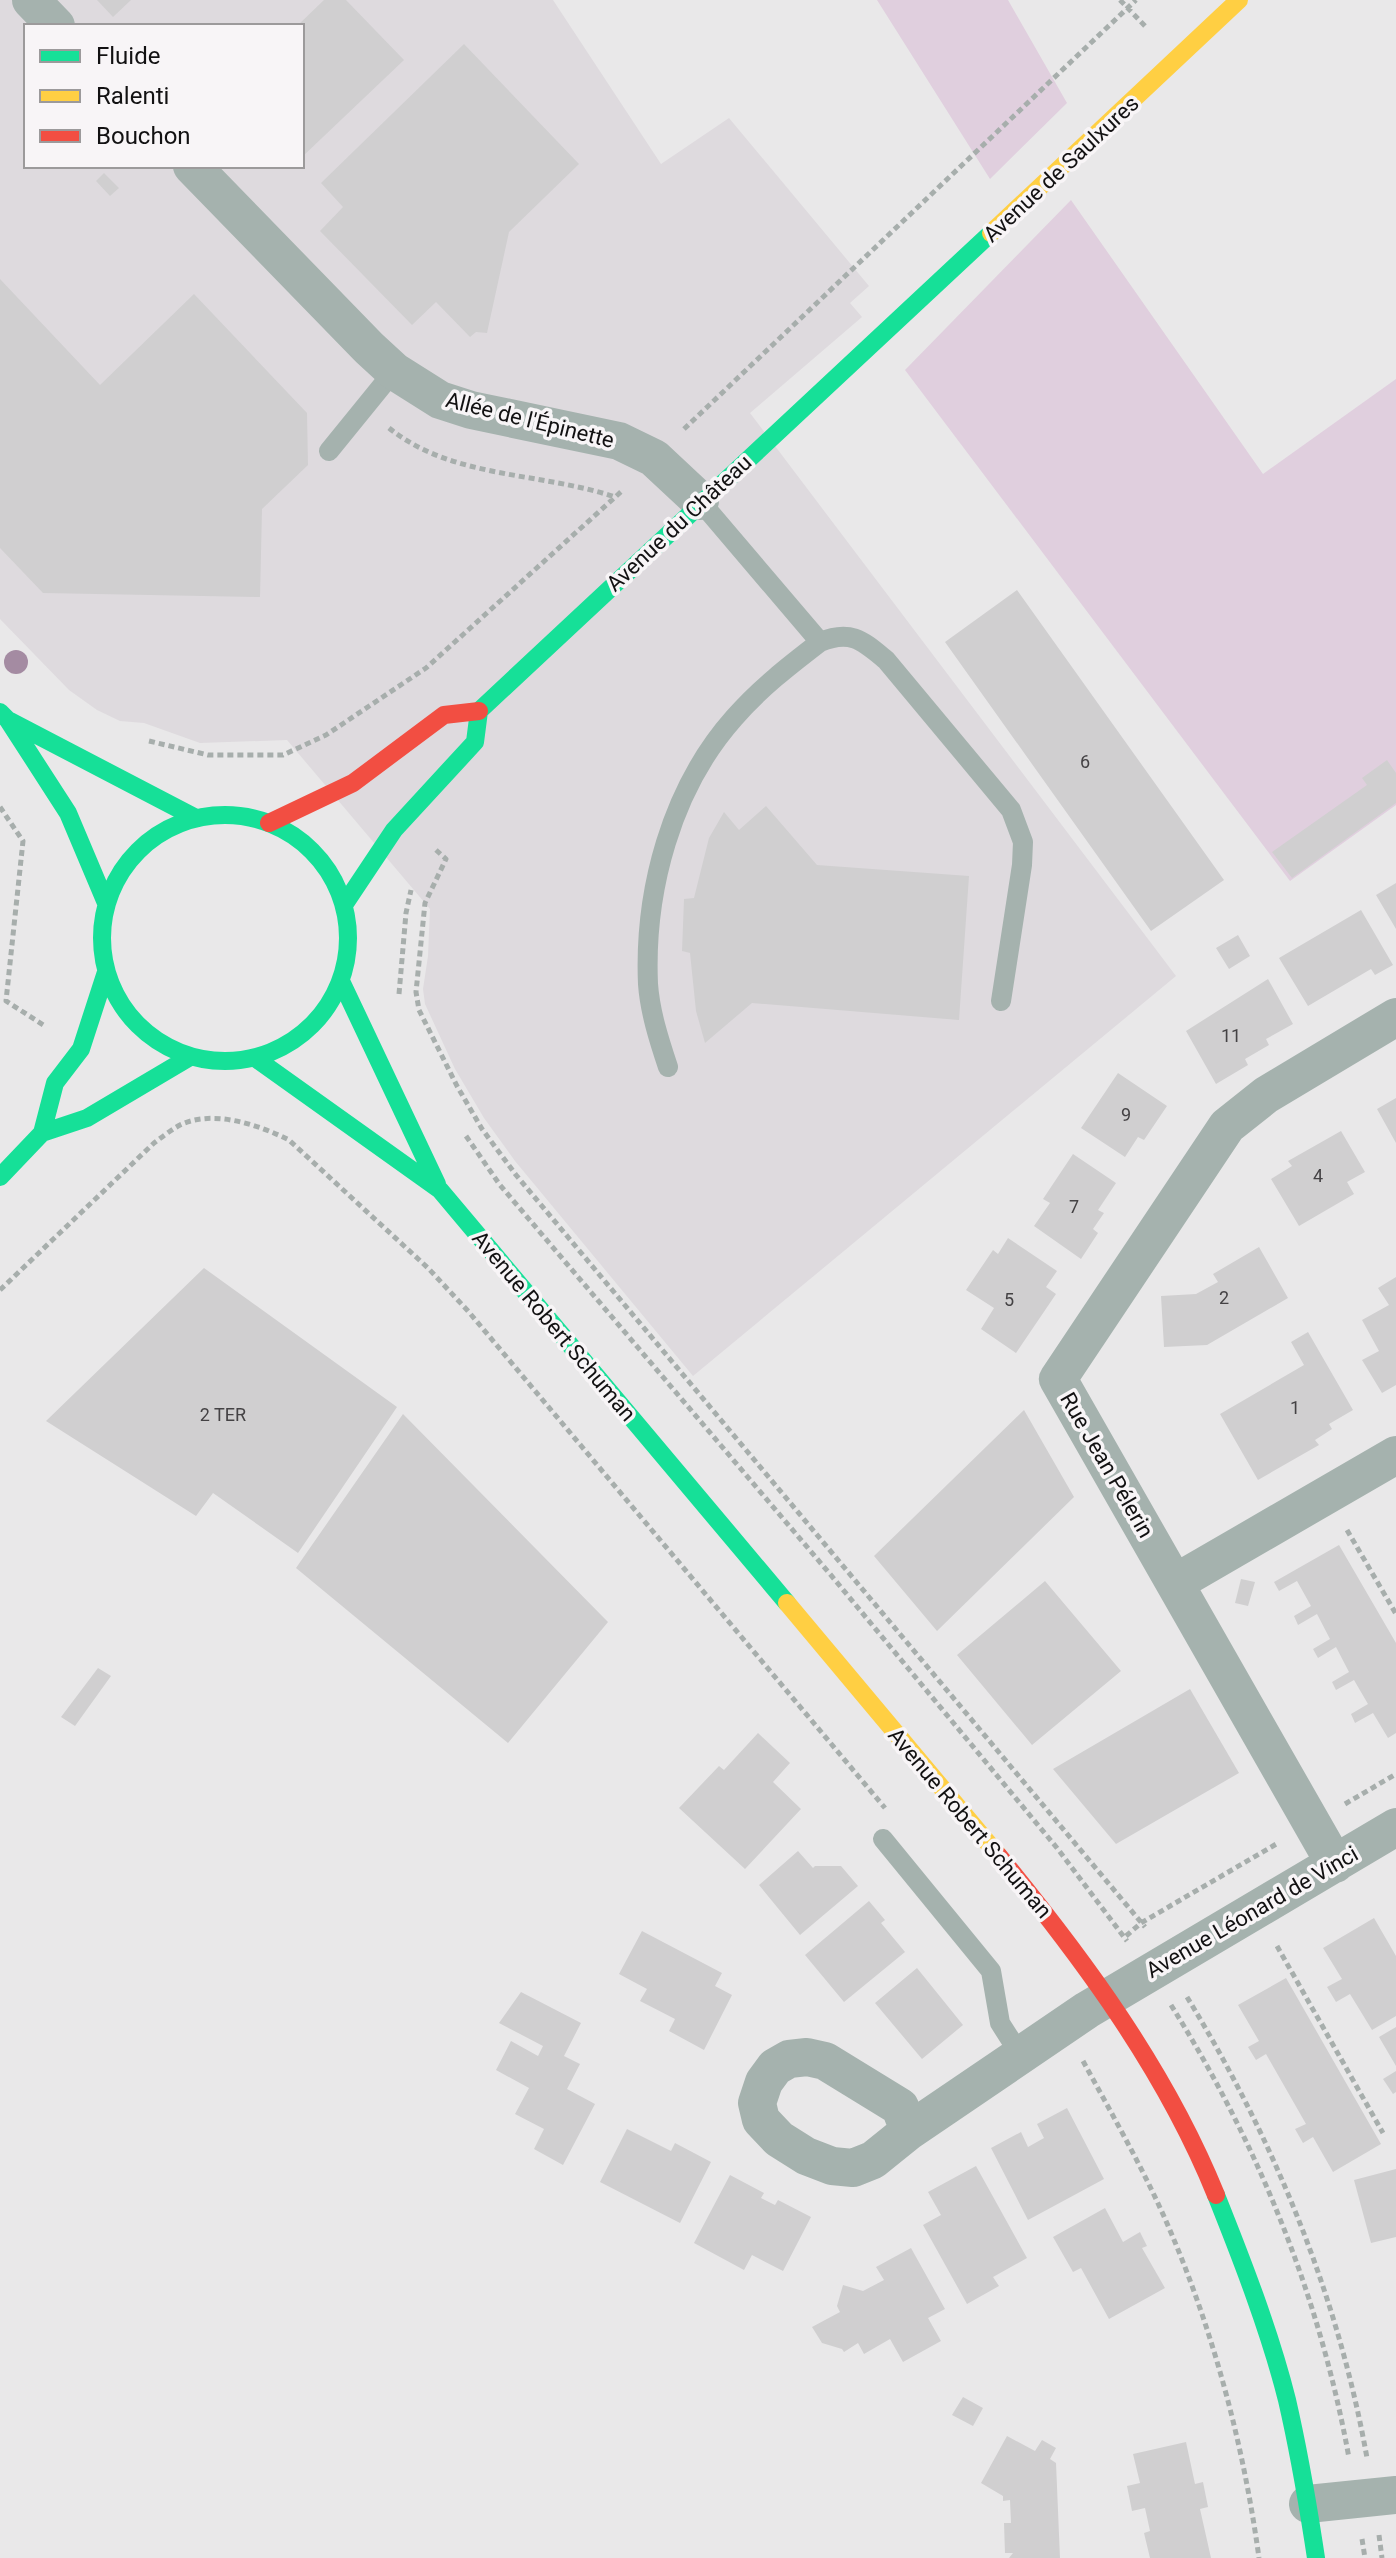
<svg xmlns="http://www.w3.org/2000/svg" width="1396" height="2558" viewBox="0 0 1396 2558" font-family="Roboto,sans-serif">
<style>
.built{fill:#dedade;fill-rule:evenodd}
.green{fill:#e0cfde}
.building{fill:#d0cfd0}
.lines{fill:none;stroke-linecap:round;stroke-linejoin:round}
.path{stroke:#a7aeac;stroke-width:5;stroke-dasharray:6 4;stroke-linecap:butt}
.lane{stroke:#a5b2ae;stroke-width:20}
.street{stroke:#a5b2ae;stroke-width:38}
.fast{stroke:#16e098;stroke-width:18}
.slow{stroke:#ffcf43;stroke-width:18}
.jam{stroke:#f24e42;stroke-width:18}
.tree{fill:#a48ba2}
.labels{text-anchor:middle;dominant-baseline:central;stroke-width:7;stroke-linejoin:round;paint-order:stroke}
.number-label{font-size:18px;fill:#444244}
.street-label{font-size:22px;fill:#121112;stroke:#f8f5f7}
</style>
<rect width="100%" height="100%" fill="#e9e8e9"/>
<path class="built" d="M0 0H553L661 164 729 118 869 286 850 303 862 317 750 413 1176 976 693 1376 515 1161 484 1118 455 1069 425 1004 423 989 428 956 430 909 287 740 200 743 144 723 120 721 97 710 69 690 0 619ZM26 26H302V166H26Z"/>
<path class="green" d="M877 0H1008L1067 103 990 179Z
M1071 200 1263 474 1396 379V805L1290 881 905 370Z"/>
<path class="building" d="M97 0H131L113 17Z
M324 0H346L404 60 302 157V26H297Z
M464 44 579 164 509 232 487 333 476 332 470 337 436 302 412 325 320 231 343 207 321 183Z
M104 173 119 188 110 196 96 181Z
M0 279 100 385 194 294 307 413 308 465 262 509 260 597 43 593 0 548Z
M1017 590 1224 880 1151 931 945 642Z
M1387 760 1396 773V803L1292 878 1272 852 1367 785 1362 778Z
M766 806 817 865 969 876 959 1020 752 1003 705 1043 696 1011 690 953 682 951 684 899 694 898 709 838 724 812 739 830Z
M1396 883V929L1376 895Z
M1361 910 1393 965 1375 975 1371 969 1308 1006 1279 958Z
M1238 935 1250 956 1229 969 1216 948Z
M1268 979 1293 1024 1266 1039 1269 1045 1245 1059 1248 1065 1216 1084 1186 1031Z
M1118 1073 1167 1106 1144 1140 1138 1137 1125 1157 1081 1128Z
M1396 1098V1143L1377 1109Z
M1341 1131 1365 1172 1347 1182 1354 1194 1299 1226 1271 1179 1292 1166 1288 1161Z
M1073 1154 1116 1183 1098 1210 1104 1213 1093 1229 1098 1233 1081 1259 1034 1226 1050 1203 1043 1199Z
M1008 1238 1057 1271 1046 1287 1056 1294 1016 1353 981 1329 994 1308 966 1290 993 1250 998 1254Z
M1259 1247 1288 1298 1207 1345 1164 1347 1161 1296 1196 1294 1218 1282 1213 1274Z
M204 1268 397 1407 298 1553 213 1493 196 1516 46 1421Z
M1396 1277V1385L1382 1393 1362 1360 1379 1351 1362 1320 1389 1305 1378 1288Z
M1308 1332 1353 1410 1329 1424 1332 1429 1315 1440 1319 1445 1258 1480 1220 1414 1304 1365 1291 1342Z
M1024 1410 1074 1497 937 1631 874 1556Z
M403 1414 608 1622 508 1743 296 1568Z
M1339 1545 1396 1643V1733L1388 1738 1373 1713 1355 1723 1351 1714 1368 1704 1354 1680 1336 1690 1332 1682 1349 1672 1336 1647 1318 1658 1313 1649 1330 1639 1317 1614 1298 1625 1294 1616 1311 1606 1297 1581 1279 1591 1274 1582Z
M1241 1579 1255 1582 1248 1606 1235 1603Z
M1045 1581 1121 1671 1032 1745 957 1655Z
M98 1668 111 1676 75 1726 61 1717Z
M1190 1689 1239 1773 1116 1844 1053 1769Z
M758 1733 790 1763 773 1782 801 1809 745 1869 679 1808 719 1766 724 1770Z
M798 1851 813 1868 815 1866H841L858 1886 800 1935 759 1885Z
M869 1901 885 1920 881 1923 905 1952 844 2002 805 1955Z
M1374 1918 1396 1956V2016L1372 2030 1350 1994 1336 2002 1327 1987 1342 1979 1323 1948Z
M642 1931 722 1973 715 1986 732 1995 704 2050 669 2031 675 2019 640 2001 647 1989 619 1974Z
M917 1968 963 2025 922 2059 875 2003Z
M1286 1978 1381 2144 1333 2172 1313 2137 1303 2143 1295 2129 1306 2124 1266 2054 1256 2060 1248 2047 1259 2041 1238 2005Z
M521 1992 581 2023 564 2056 580 2064 567 2089 595 2104 563 2165 534 2149 544 2129 515 2114 529 2088 496 2070 511 2041 538 2056 543 2046 499 2023Z
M1396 2027V2066L1379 2037Z
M1396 2071V2092L1393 2094 1383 2079Z
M1067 2108 1104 2179 1028 2220 991 2148 1021 2132 1028 2147 1044 2138 1037 2124Z
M627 2129 671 2151 675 2143 711 2162 680 2223 600 2182Z
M976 2166 1027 2258 993 2277 999 2286 967 2304 923 2225 941 2215 928 2192Z
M1396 2169V2237L1371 2243 1354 2180Z
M730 2175 764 2193 761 2198 775 2205 778 2200 811 2217 783 2271 752 2255 744 2270 694 2243Z
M1105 2208 1123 2242 1140 2232 1147 2246 1142 2248 1165 2288 1109 2319 1081 2268 1073 2272 1053 2237Z
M911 2248 945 2309 928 2318 941 2341 903 2362 890 2339 864 2354 858 2343 844 2352 842 2349 822 2343 812 2327 840 2312 837 2306 843 2285 863 2291 884 2280 876 2267Z
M963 2397 983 2408 973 2426 952 2415Z
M1007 2436 1035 2451 1042 2440 1056 2448 1050 2459 1056 2463 1060 2558H1009L1013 2553H1005L1004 2523H1011L1010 2500 1003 2501V2496L981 2483Z
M1186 2442 1195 2484 1203 2482 1208 2507 1200 2509 1211 2558H1150L1144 2533 1150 2531 1145 2508 1132 2511 1127 2486 1140 2483 1133 2454Z"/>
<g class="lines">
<path class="path" d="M1120 0 1146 27
M389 428C452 479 541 472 615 497
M684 429 1136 0
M149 741 208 755H283L326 735 426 668 623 490
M0 807 23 841 6 1001 45 1026
M436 850 446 859 425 903 416 992 419 1010 457 1086 482 1129 516 1175 1145 1927
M399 994 406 913 411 890
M466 1136 500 1185 830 1574 1057 1848 1127 1941
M0 1290 154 1143C162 1137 171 1130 180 1125 213 1109 259 1125 289 1140L428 1268 468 1311 885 1808
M1347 1530 1396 1614
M1345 1804 1396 1774
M1126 1936 1141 1923 1278 1843
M1277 1946 1383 2133
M1187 1997C1273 2138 1338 2295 1367 2458
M1171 2005C1258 2144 1320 2297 1349 2458
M1083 2061C1114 2118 1147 2175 1172 2235 1215 2337 1244 2448 1259 2558
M1379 2535 1382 2558
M1362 2539 1365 2558"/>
<path class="lane" d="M329 451 394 371
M820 642C851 629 863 641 886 660L1011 810 1023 842 1022 865 1001 1001
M668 1067C659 1040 650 1012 648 984 644 891 671 789 734 718 759 689 790 665 820 642L700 501
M883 1839 991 1971 1000 2023 1021 2056"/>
<path class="street" d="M31 0 56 26
M192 166 369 348 394 371 440 400 471 410 619 441 654 458 700 501
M1175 1583 1396 1455
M1335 1864 1058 1379 1227 1126 1266 1095 1396 1017
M909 2131 900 2107 825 2061 807 2057 789 2059 775 2067 764 2082 757 2103 761 2120 779 2139 806 2156 832 2166 853 2168 873 2160 909 2131 1087 2010 1396 1827
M1308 2504 1396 2495"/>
<path class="fast" d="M0 712 8 720 68 813 106 903
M10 721 196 818
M102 938a123 123 0 1 1 246 0a123 123 0 1 1-246 0Z
M344 905 394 830 475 742 479 711 991 233
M341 981 437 1184
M255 1058 440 1190 787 1603
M42 1133 55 1083 81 1049 106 972
M0 1177 42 1133 87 1118 190 1057
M1216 2195C1242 2260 1270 2332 1287 2400 1299 2452 1308 2505 1316 2558"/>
<path class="slow" d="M991 233 1239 0
M787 1603 998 1855"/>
<path class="jam" d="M269 823 353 783 444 715 479 711
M998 1855C1083 1959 1165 2069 1216 2195"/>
</g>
<circle class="tree" cx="16" cy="662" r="12"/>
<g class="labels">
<g class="number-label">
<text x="1085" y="761">6</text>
<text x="1231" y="1035">11</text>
<text x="1126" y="1114">9</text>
<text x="1318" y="1175">4</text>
<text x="1074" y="1206">7</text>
<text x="1224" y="1297">2</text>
<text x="1009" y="1299">5</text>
<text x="1295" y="1407">1</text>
<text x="223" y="1414">2 TER</text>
</g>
<g class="street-label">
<text transform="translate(1061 169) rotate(-43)">Avenue de Saulxures</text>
<text transform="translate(530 420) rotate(14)">Allée de l'Épinette</text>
<text transform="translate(679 523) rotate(-43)">Avenue du Château</text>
<text transform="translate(554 1326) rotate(50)">Avenue Robert Schuman</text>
<text transform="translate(1107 1465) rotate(60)">Rue Jean Pélerin</text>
<text transform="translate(970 1823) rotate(50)">Avenue Robert Schuman</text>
<text transform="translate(1252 1912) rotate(-30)">Avenue Léonard de Vinci</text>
</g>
</g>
<rect x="24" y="24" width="280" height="144" fill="#f8f5f7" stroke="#9c9a9b" stroke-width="2"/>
<rect x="40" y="50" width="40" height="12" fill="#16e098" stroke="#9c9a9b" stroke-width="2"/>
<text x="96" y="64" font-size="24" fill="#121112">Fluide</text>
<rect x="40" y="90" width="40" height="12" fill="#ffcf43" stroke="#9c9a9b" stroke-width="2"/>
<text x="96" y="104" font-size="24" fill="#121112">Ralenti</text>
<rect x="40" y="130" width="40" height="12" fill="#f24e42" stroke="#9c9a9b" stroke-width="2"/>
<text x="96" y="144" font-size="24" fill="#121112">Bouchon</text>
</svg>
